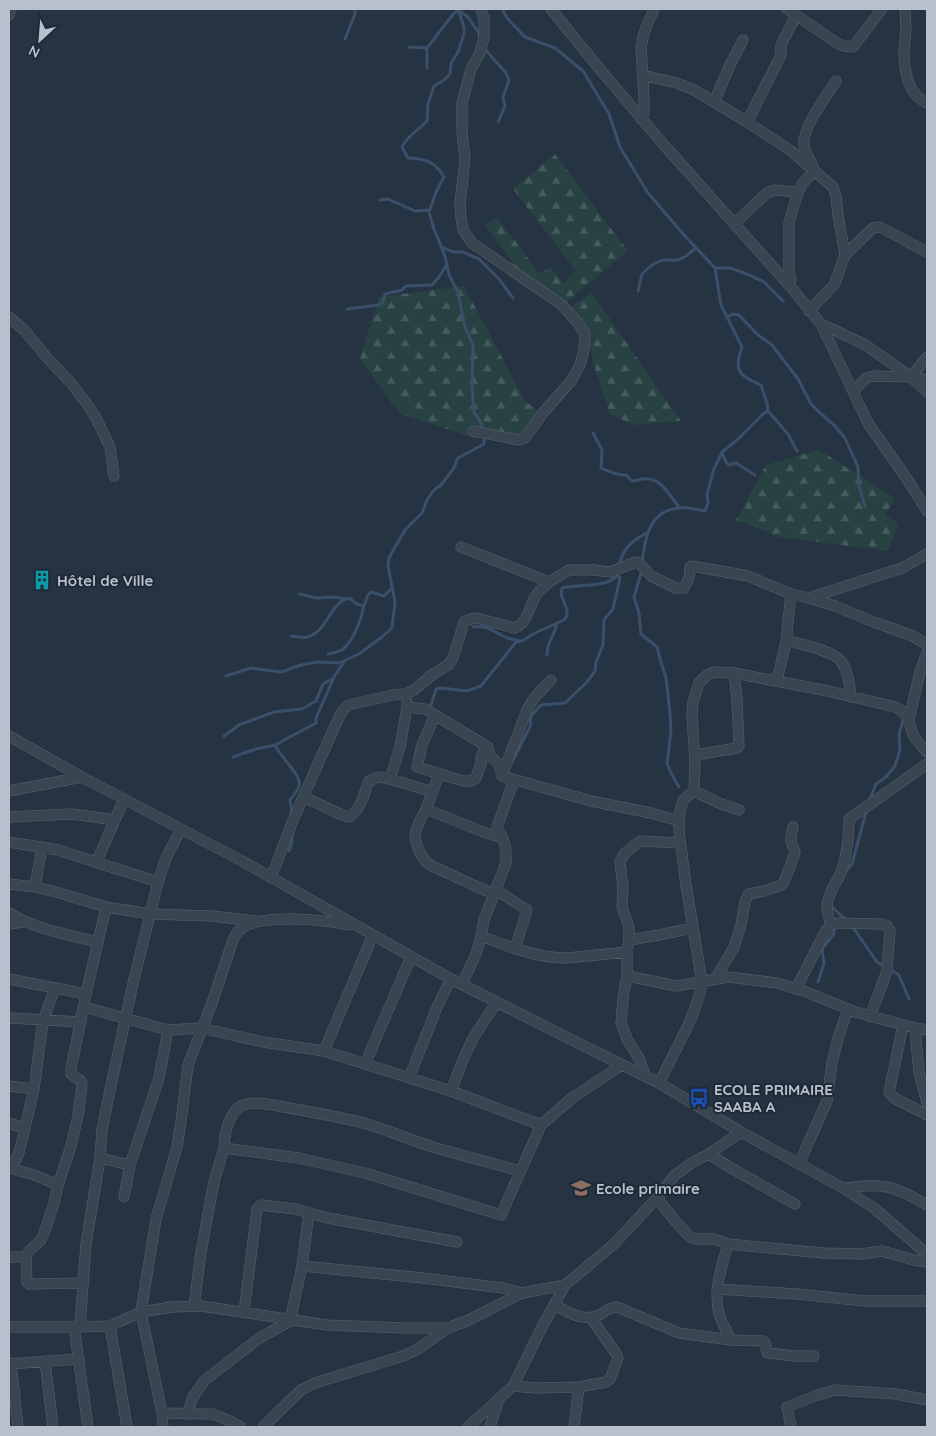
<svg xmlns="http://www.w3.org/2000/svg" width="936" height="1436" viewBox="0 0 936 1436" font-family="Quicksand,sans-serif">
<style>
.forest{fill:url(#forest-firs)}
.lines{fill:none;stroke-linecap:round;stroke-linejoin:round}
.stream{stroke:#394f6a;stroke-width:3}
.minor-casing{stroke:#58636f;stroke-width:11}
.minor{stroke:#3a4552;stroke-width:10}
.labels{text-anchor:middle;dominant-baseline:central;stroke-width:4;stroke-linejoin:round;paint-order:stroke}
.poi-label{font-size:15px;font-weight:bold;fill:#b7c0cc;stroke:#1f2a37;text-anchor:start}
</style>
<defs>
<pattern id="forest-firs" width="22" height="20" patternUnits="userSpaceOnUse" patternTransform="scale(1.25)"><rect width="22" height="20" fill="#284143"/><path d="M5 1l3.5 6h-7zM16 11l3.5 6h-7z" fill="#455b5d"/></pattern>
</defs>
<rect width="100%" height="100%" fill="#253342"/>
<path class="forest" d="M555 154 628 251 563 305 522 276 485 225 497 217 540 274 550 267 563 283 576 271 513 189Z
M464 286 525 401 542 414 524 443 478 431 477 439 400 414 360 359 379 297Z
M591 292 681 421 634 425 610 414 594 366 588 336 569 309Z
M819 450 895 498 885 515 899 524 888 551 779 537 736 520 766 465Z"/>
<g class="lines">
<path class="stream" d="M502 9 507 18 525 37 555 48 583 71 609 114 620 147 648 193 684 235 715 268 721 305 742 347C733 372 739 375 761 385L767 403 768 411 763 414 737 440 722 452 714 469 707 494 708 503 705 511C694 509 684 506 673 509 648 514 644 543 642 564
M345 39 355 14V9
M409 47 427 48 454 13 458 10 468 17 479 33 480 36
M427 48V68
M484 48 506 73 509 80 503 97 505 106 498 122
M380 200 388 199 415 211 430 210
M442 247 453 252H463L479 259 499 279 513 298
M715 268H730L747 274 764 282 783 301
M638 291 642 274 652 265 662 260H678L686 256 696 248
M347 309 379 305 383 302 385 294 402 290 406 286 432 285 439 277 446 266
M727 317 733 314 739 315 758 335 772 345 798 379 811 404 820 413 834 425 845 438 858 467 859 486 865 506
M768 411 788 434 797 451
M593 433 602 450 601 468C610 472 617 475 626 475L632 481C637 481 642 478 648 479 663 480 671 498 680 508
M722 452 726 462 729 465 736 463 755 475
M619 566C623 548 631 542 646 533
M642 570 634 597 639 613 641 634 657 647 661 662 666 678 670 713 671 731 667 763 671 773 679 787
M299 594 317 598 336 597 345 599
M473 627C488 625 492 631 505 637 509 639 516 640 521 641
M291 636C296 636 303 638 307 637 328 632 329 602 350 598L356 604 364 606 368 595 371 592 384 596 392 588
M328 654C333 653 339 652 343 649 354 640 361 620 364 606
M547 655C546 643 555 635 557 623
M226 676 251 668 281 672 301 665 317 662 339 663 359 654 382 637 392 628 395 602 388 566 389 558 394 549 405 530 422 513 427 500 434 490 441 485 454 468 458 458 484 444V433L481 423 474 412 472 387 473 346 465 327 458 292 449 275 445 256 434 229 429 212 436 192 444 177C436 162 424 158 408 158L402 147C407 136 419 130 427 121L428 104 434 86 444 80 450 74 451 63 458 52 464 34V27L458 9
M431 709V705L436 689 441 688 467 691 481 686 516 642 522 641 535 633 564 620 567 616V610L561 594 562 588C578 584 603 588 616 577L617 572
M224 736 239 725 274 712 302 709 316 701 323 684 332 679
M233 757 256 749 275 745
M513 760 530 727 531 716 541 705 565 703 587 682 595 671 596 662 603 645 604 620 613 609 620 578 617 574
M869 801 876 784 886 777 895 766 900 750 899 735 903 720
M292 813 290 800C293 796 298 791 299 786 302 775 280 757 275 745L316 723V718L335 675 344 662
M289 851 292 843V832
M846 871 852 864 866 812
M831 906 846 920
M852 926 877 962 899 975 909 999
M818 982 824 963 822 949 834 934V926"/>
<defs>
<path id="minor" d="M551 9 598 67 664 145 790 286 821 324 868 423 909 482 927 511
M787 9 837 43 844 46 853 47 882 9
M905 9C905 15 906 22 906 29 906 36 904 44 904 52 904 70 908 95 927 103
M9 15 11 9
M642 75 677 83 696 91 747 122 790 150 833 187 836 196 838 215 845 255 834 285 809 311
M714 102 730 65 743 40
M641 119 644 113V98L641 47 644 33 654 9
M747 122 781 55V45L796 16
M734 224 767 193 774 190 798 192
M845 255 873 228 880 227 927 252
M790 286 791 279 789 269V223L798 192 803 183 814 171C812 161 805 154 804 145 802 128 827 95 836 81
M9 317 24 330 49 360 71 383 84 400 95 416 110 447 114 476
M821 324 864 344 911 377
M927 357 911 377 927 380
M853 392 866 378 874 376 911 377 927 392
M473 431 519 440 525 438 542 414 571 381 580 365 584 350 585 334 578 323 562 305 472 243 463 230 461 218 460 204 465 159 462 133V103L471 69 480 53 484 37V19L481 9
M461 547 549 582 569 570H594L610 572 636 562 639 563 651 576 676 588H684L689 578 690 567 692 566 748 576 791 594 809 598 835 606 874 622 913 636 927 645
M809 598 902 568 927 554
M786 640C799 644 830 650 839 659 847 667 850 686 851 697
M551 680 534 698 527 710 502 776 591 801 651 813 679 821
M777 681 786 642 791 594
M407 702V707L425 709 435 715
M407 707 400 747 390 779 433 792
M909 719 920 672 927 653
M9 736 82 777 242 861 451 979 584 1046 659 1083 741 1132 843 1188 874 1208 927 1254
M486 746 481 757V764L477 775 476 778 471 781H463L417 767 422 745 435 715 488 747 490 756 499 764 502 776
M695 755 737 748 739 746 737 699 734 673
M9 791 82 777
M694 791 719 803 739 810
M304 797 342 815 349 817C361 810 364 793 369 781L378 777 390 779
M426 809 439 774
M9 817 72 814 115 820 124 799
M9 842 58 850 158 882
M96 863 115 820
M271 878 293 820 334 728 341 713 348 705 393 695 406 694 414 690 433 674 448 665 453 658 464 622 471 619 477 618 514 628C528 624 529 605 537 594 540 590 545 586 549 582
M9 884 35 887 56 892 106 907 150 914 212 916 256 921
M35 887 42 847
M495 889 527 910 515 949
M493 894 430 865C422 859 416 847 415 836 415 828 422 817 426 809L486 833 503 838
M9 913C37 930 66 934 98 942
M9 924 24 922
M830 925C830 919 827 912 827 906 827 894 838 881 842 870 847 853 849 837 849 819L927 764
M481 936 484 920 506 863V850L503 838 498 831 497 827 514 780
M629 940V927L622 907 623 888 620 862 624 854 640 841 680 843
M628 946 629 940 659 935 693 928
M627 976 623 998 621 1023 627 1039 640 1060 645 1076
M716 978 734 947 741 925 745 901 749 894 764 891 781 885 784 882 795 853C795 849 792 846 791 842 790 837 792 832 793 827
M9 979 86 994
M462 984 476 954 481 936C509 947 537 958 567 958L627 952V976L677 986 728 977 777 983 804 991 855 1012 915 1028 927 1030
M796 989 825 932 830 925 838 923 881 924 887 926 890 930 887 971 870 1017
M84 1007 168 1030 201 1028 263 1042 324 1051 451 1091 541 1125
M9 1018 81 1022
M903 1025 889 1092 894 1098 927 1115
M915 1028 919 1073 927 1103
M324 1051 373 935
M365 1064 411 957
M409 1078 438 1005 451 979
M659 1083C673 1054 698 1013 702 982L686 885 679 831 680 810 683 801 694 790 695 763 692 713 693 702 699 683 706 676 714 672 734 673 828 691 895 707C910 714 908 723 914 736 917 742 923 747 927 752
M9 1086 34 1089
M451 1091 463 1060 473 1038 497 1002
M9 1123 24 1128
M224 1148C224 1133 230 1107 247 1104 260 1101 276 1106 289 1108 315 1113 342 1117 367 1124 390 1131 413 1141 436 1148 464 1156 492 1163 520 1171
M709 1154 731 1168 795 1204
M100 1158 130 1165
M9 1164 15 1161 19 1153 34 1089 43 1021 55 988
M799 1164 827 1101 832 1063 838 1038 848 1009
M9 1168 34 1175 58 1185
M843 1188C855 1187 868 1185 879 1186 896 1187 913 1197 927 1205
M124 1197 130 1165 159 1078 168 1030
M657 1198 676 1222 690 1237 695 1239H714L728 1244 823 1253 862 1254 882 1251 914 1260 927 1262
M728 1244C722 1266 713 1290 719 1314 722 1323 727 1332 731 1340L763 1341 765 1343 767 1352 768 1353 795 1356H814
M9 1257H26L29 1251 41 1240 47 1225 54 1203 58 1185 71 1146 78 1116 82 1085 81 1081 71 1074V1069L86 994 106 907
M26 1257 27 1282 29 1284 84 1283
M302 1266 309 1213
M717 1289 797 1294 865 1301H927
M554 1305C570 1313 582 1322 599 1315 605 1312 610 1307 617 1307L679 1333 731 1340
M194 1306 201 1252 214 1182 224 1148 298 1158 365 1173 501 1215 541 1125 572 1098 622 1065
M244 1312 257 1209 261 1205 295 1209 328 1218 457 1242
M110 1326 127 1427
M9 1327H74L110 1326 141 1312 172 1307 201 1306 327 1325 404 1328H448L469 1320 522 1293 565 1285 614 1244 657 1198 675 1175 693 1162 709 1154 741 1132
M74 1327 88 1427
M80 1327 86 1244 100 1158 102 1130 110 1090 134 979 158 882 166 858 181 829
M45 1361 53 1427
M11 1363 18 1427
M9 1364 79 1359
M513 1386 536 1388 579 1387 606 1382 610 1379 618 1358 617 1355 591 1318
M162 1413 213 1414 232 1422 241 1427
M187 1414 193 1397 205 1380 258 1339 290 1321 302 1266 423 1278 503 1288 522 1293
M163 1427 162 1413 141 1312 156 1219 177 1147 181 1121 188 1065 212 1003 233 940C235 936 238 931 242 928 263 913 325 920 349 925
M263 1427 301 1390 315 1383 403 1356 418 1349 448 1328
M468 1427 513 1386 541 1329 565 1285
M490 1427 498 1402
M574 1427 579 1387
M791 1427 787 1407 815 1396 835 1390 896 1394 927 1400"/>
</defs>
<use href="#minor" class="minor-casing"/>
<use href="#minor" class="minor"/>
</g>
<defs>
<symbol id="building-bare" viewBox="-9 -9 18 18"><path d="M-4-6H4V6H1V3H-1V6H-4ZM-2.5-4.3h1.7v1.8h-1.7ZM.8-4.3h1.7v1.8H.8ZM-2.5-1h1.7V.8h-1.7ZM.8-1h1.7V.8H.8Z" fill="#0f9aa8" stroke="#1f2a37" stroke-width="2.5" paint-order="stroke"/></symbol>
<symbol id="bus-bare" viewBox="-9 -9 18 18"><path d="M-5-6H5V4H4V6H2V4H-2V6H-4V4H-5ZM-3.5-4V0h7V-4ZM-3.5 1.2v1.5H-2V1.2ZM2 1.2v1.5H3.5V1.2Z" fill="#1a4fb4" stroke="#1f2a37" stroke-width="2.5" paint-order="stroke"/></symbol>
<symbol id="school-bare" viewBox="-9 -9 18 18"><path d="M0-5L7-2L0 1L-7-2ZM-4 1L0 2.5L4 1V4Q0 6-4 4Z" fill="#8d6e63" stroke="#1f2a37" stroke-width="2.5" paint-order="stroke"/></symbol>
</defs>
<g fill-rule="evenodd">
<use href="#building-bare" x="28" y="566" width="28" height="28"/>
<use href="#bus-bare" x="685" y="1084" width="28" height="28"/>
<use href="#school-bare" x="567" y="1174" width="28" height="28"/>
</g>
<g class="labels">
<g class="poi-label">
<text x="57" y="580">Hôtel de Ville</text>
<text x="714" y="1089">ECOLE PRIMAIRE<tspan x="714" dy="17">SAABA A</tspan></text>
<text x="596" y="1188">Ecole primaire</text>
</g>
</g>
<rect width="936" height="1436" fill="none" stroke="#b7c0cc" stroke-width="20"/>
<g transform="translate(40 40) rotate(206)" stroke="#1f2a37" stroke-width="4" paint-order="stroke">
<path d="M0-4L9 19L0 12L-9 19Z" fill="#b7c0cc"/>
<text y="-8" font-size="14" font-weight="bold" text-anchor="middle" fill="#b7c0cc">N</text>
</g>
</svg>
